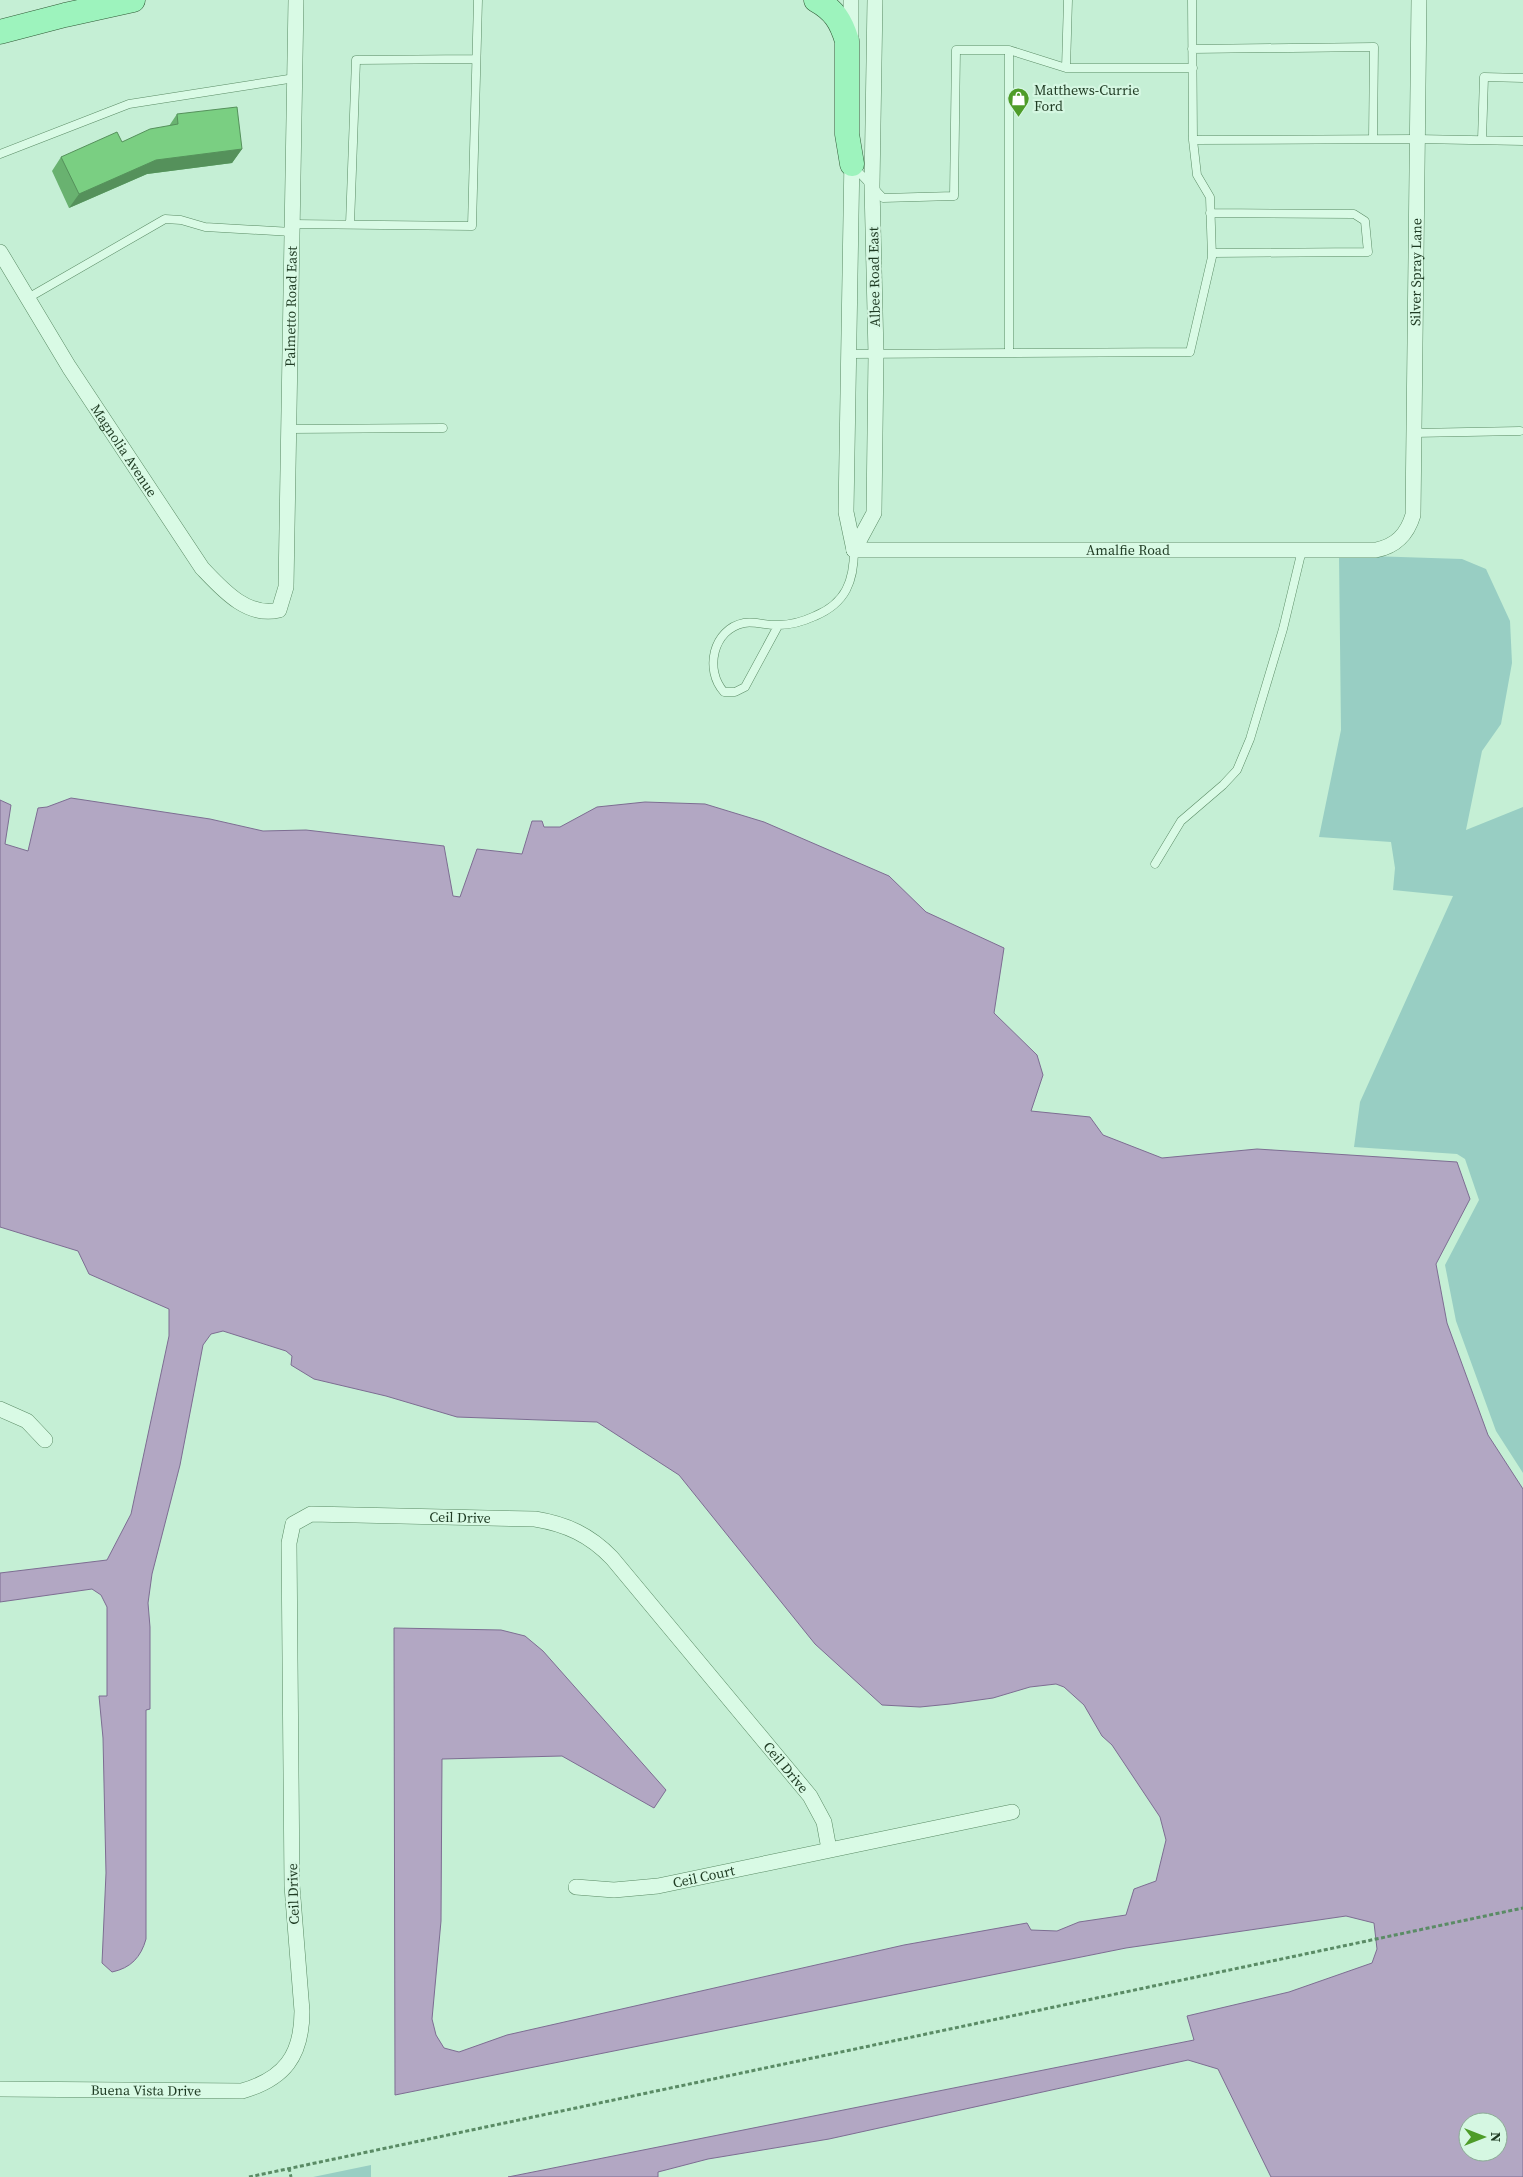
<svg xmlns="http://www.w3.org/2000/svg" width="1523" height="2177" viewBox="0 0 1523 2177" font-family="'Source Serif 4',serif">
<style>
.green{fill:#98cec3}
.water{fill:#b2a7c3;stroke:#7d6d92;fill-rule:evenodd}
.lines{fill:none;stroke-linecap:round;stroke-linejoin:round}
.lane-casing{stroke:#5a8b65;stroke-width:9}
.street-casing{stroke:#5a8b65;stroke-width:16}
.primary-casing{stroke:#2f5935;stroke-width:25}
.path{stroke:#5a8b65;stroke-width:3;stroke-dasharray:4 2.5;stroke-linecap:butt}
.lane{stroke:#d9fae5;stroke-width:8}
.street{stroke:#d9fae5;stroke-width:15}
.primary{stroke:#9df3bd;stroke-width:24}
.wall{fill:#69b270}
.shaded-wall{fill:#55915b}
.building{fill:#7acf82;stroke:#55915b}
.labels{text-anchor:middle;dominant-baseline:central;stroke-width:4.5;stroke-linejoin:round;paint-order:stroke}
.poi-label{font-size:14px;fill:#1f3b23;stroke:#d5f7e2;text-anchor:start}
.street-label{font-size:14px;fill:#1f3b23;stroke:#d5f7e2}
</style>
<rect width="100%" height="100%" fill="#c5efd5"/>
<path class="green" d="M1339 555 1462 559 1486 569 1510 621 1512 663 1501 724 1482 751 1466 830 1523 807V1473L1496 1431 1456 1321 1445 1265 1479 1200 1465 1159 1457 1154 1354 1147 1360 1102 1453 896 1393 890 1395 868 1391 842 1319 837 1341 730Z
M371 2165V2177H313Z"/>
<path class="water" d="M71 798 210 819 263 831 306 830 444 846 453 896 460 897 477 849 522 854 532 821H542L544 827H560L597 807 645 802 705 804 764 822 889 876 926 912 1004 948 994 1013 1037 1055 1043 1075 1031 1111 1090 1117 1103 1135 1162 1158 1257 1149 1457 1162 1470 1199 1436 1264 1447 1323 1488 1435 1523 1489V2177H1271L1218 2069 1188 2060 829 2139 708 2159 658 2172V2177H508L1194 2040 1187 2016 1289 1992 1372 1963 1377 1949 1374 1923 1346 1916 1126 1948 395 2095 394 1628 501 1630 525 1636 543 1651 666 1790 654 1808 562 1756 442 1759 441 1921 432 2019 436 2035 444 2048 459 2052 507 2035 904 1945 1027 1923 1031 1930 1057 1931 1079 1922 1126 1915 1134 1889 1156 1881 1166 1840 1160 1817 1112 1745 1102 1736 1084 1705 1064 1687 1056 1684 1030 1687 993 1698 950 1704 920 1707 882 1705 815 1644 679 1475 597 1422 457 1417 386 1396 314 1379 291 1365 292 1356 286 1351 223 1331 211 1334 203 1345 180 1465 152 1574 148 1603 150 1627V1709L146 1710V1939C141 1957 131 1968 112 1972L102 1963 106 1873 103 1738 99 1696H107V1607L101 1595 92 1589 0 1602V1573L107 1560 131 1514 169 1336V1309L89 1274 78 1251 0 1227V800L11 805 5 844 28 851 38 808 47 807ZM1468 2122H1498V2152H1468Z"/>
<g class="lines">
<defs>
<path id="lane" d="M1192 0 1193 140 1417 139 1523 141
M1192 49 1374 47 1373 139
M1066 68 1068 0
M1482 140 1484 77 1523 78
M0 154 129 104 295 78
M853 166 883 198 954 196 956 50H1009L1066 68H1193
M1210 213 1354 214 1365 221 1368 252 1212 253
M292 224 472 226 478 0
M350 224 356 60 476 59
M28 298 165 219 181 220 205 227 292 232
M1009 353V50
M849 354 1190 352 1212 257 1210 197 1197 175 1193 140
M289 429 443 428
M1414 433 1520 431
M778 626 745 687 735 692H724C704 670 713 629 744 623 755 621 768 626 779 625 792 625 804 621 815 616 846 603 854 581 854 550
M1155 864 1181 821 1223 785 1237 770 1250 739 1283 629 1302 550"/>
<g id="street">
<path d="M851 0V38"/>
<path d="M852 156 846 512 854 550"/>
<path id="s1" d="M0 252 69 367 202 568C222 589 247 618 279 610L286 587 296 0"/>
<path id="s2" d="M854 550H1376C1396 546 1407 535 1413 515L1419 0"/>
<path d="M854 550 874 513 876 354 872 186 875 0"/>
<path d="M0 1409 27 1421 45 1440"/>
<path id="s3" d="M576 1887 614 1890 658 1886 1012 1812"/>
<path id="s4" d="M0 2089 242 2091C284 2079 302 2056 302 2011L292 1886 289 1543 293 1524 311 1514 535 1519C566 1524 590 1535 612 1558L810 1796 824 1822 829 1849"/>
</g>
<path id="primary" d="M816 0C834 10 841 21 847 41V134L852 164
M0 32 65 15 133 0"/>
</defs>
<use href="#lane" class="lane-casing"/>
<use href="#street" class="street-casing"/>
<use href="#primary" class="primary-casing"/>
<path class="path" d="M289 2168 291 2177
M249 2177 1523 1908"/>
<use href="#lane" class="lane"/>
<use href="#street" class="street"/>
<use href="#primary" class="primary"/>
</g>
<path class="wall" d="M177 114 242 149 232 163 147 174 69 208 52 171 61 157 122 142 169 126Z"/>
<path class="shaded-wall" d="M242 149 232 163 147 174 69 208 79 194 156 160Z"/>
<path class="building" d="M237 107 242 149 156 160 79 194 61 157 117 132 122 142 150 129 178 124 177 114Z"/>
<defs>
<symbol id="shop-pin" viewBox="-11 -11 22 30"><path d="M0 17L-7.5 6A9.5 9.5 0 1 1 7.5 6Z" fill="#4e9c29" stroke="#d5f7e2"/><path d="M-5-2.5h2.3a2.7 3.5 0 0 1 5.4 0H5L5.5 6h-11ZM-1.5-2.5h3a1.5 2.3 0 0 0-3 0Z" fill="#fff"/></symbol>
</defs>
<g fill-rule="evenodd">
<use href="#shop-pin" x="1006" y="86" width="25" height="34"/>
</g>
<g class="labels">
<g class="poi-label">
<text x="1034" y="90">Matthews-Currie<tspan x="1034" dy="16">Ford</tspan></text>
</g>
<g class="street-label">
<text stroke="none"><textPath href="#s2" startOffset="819">Silver Spray Lane</textPath></text>
<text transform="translate(874 277) rotate(-91)">Albee Road East</text>
<text stroke="none"><textPath href="#s1" startOffset="772">Palmetto Road East</textPath></text>
<text stroke="none"><textPath href="#s1" startOffset="234">Magnolia Avenue</textPath></text>
<text stroke="none"><textPath href="#s2" startOffset="274">Amalfie Road</textPath></text>
<text stroke="none"><textPath href="#s4" startOffset="1009">Ceil Drive</textPath></text>
<text stroke="none"><textPath href="#s4" startOffset="1444">Ceil Drive</textPath></text>
<text stroke="none"><textPath href="#s3" startOffset="129">Ceil Court</textPath></text>
<text transform="translate(293 1894) rotate(-92)">Ceil Drive</text>
<text stroke="none"><textPath href="#s4" startOffset="146">Buena Vista Drive</textPath></text>
</g>
</g>
<g transform="translate(1483 2137) rotate(90)"><circle r="24" fill="#d5f7e2" stroke="#8cac96"/>
<path d="M0-4L9 19L0 12L-9 19Z" fill="#4e9c29"/>
<text y="-8" font-size="14" font-weight="bold" text-anchor="middle" fill="#1f3b23">N</text>
</g>
</svg>
